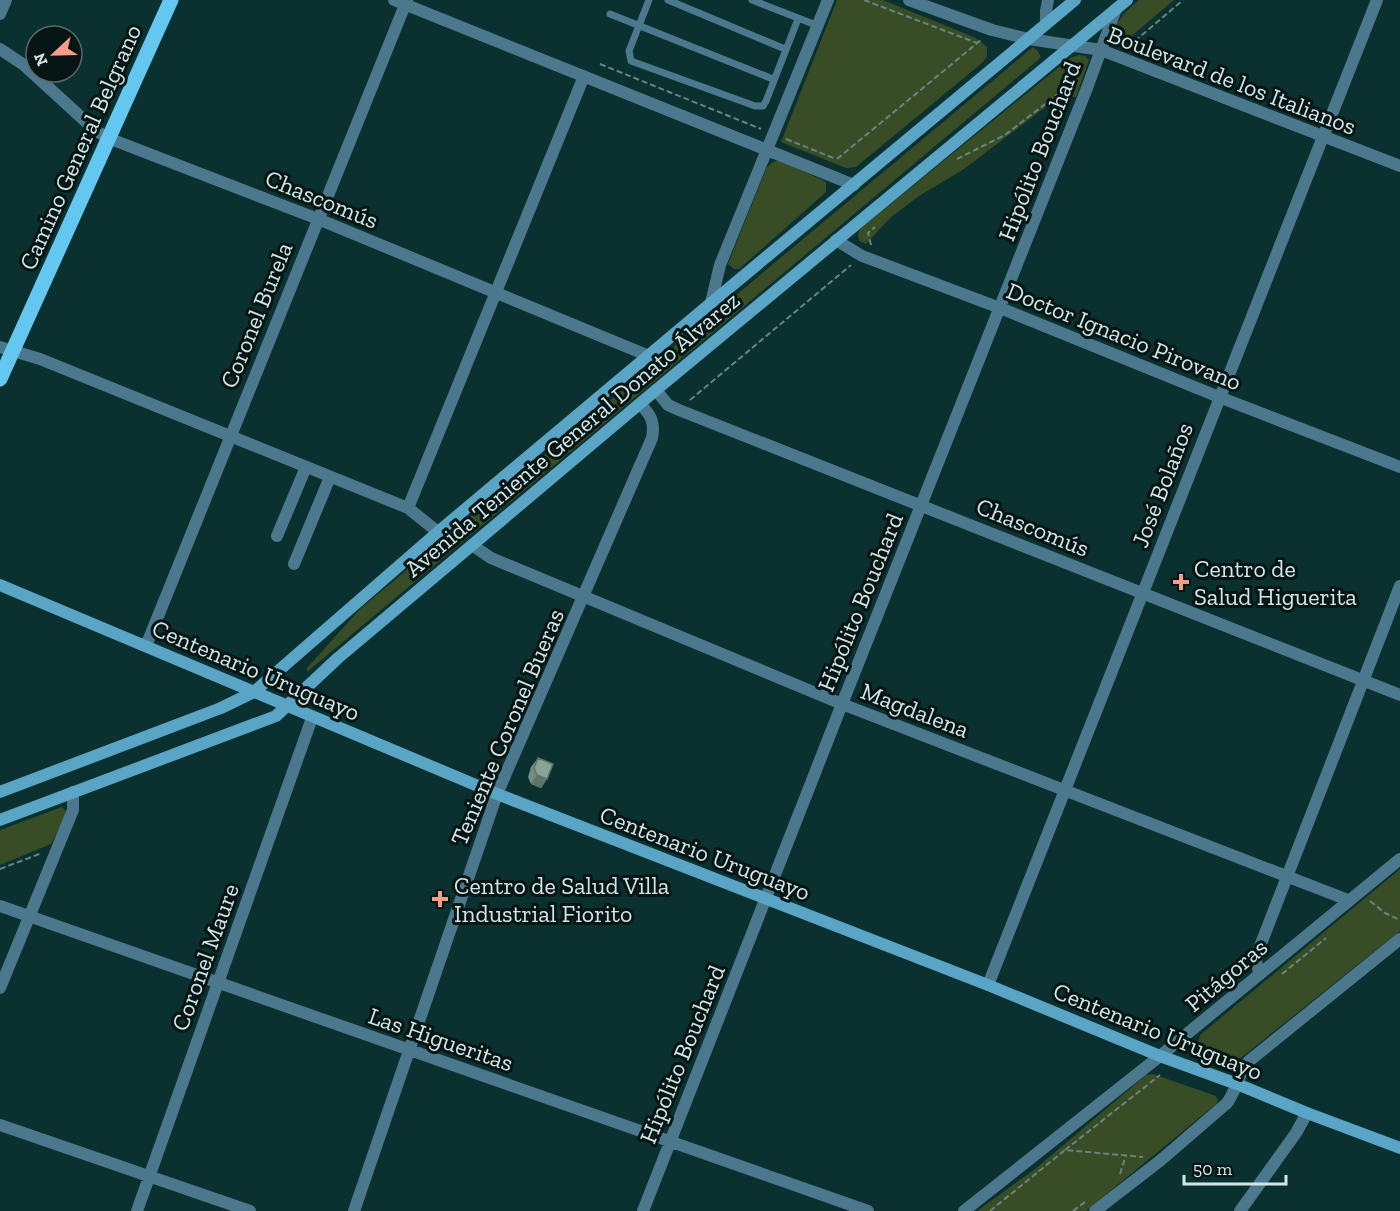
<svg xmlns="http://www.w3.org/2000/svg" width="1400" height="1211" viewBox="0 0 1400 1211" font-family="'Zilla Slab',serif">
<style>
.green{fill:#384d25}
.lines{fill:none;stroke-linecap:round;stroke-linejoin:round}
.path{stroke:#678484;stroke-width:2;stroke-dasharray:6 3;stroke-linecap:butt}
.service{stroke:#4b788c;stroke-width:7}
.minor{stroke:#4b788c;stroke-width:12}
.secondary{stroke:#5aa4c5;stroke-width:12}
.primary{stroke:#64c7f0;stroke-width:15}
.wall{fill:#748e81}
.shaded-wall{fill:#5e7469}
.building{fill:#87a596;stroke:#5e7469;stroke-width:1.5}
.poi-dot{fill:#f49e89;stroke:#071515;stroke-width:2}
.labels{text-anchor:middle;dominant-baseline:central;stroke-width:6;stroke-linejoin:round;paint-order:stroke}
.street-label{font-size:24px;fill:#d3e6e6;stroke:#071515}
.poi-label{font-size:24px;fill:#d3e6e6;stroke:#071515;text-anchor:start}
</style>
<rect width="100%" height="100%" fill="#0b3030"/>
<path class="green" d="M837 0H883L976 38 987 47V57L982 63 856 167 846 168 781 142Z
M1139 0H1174L1121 45 1117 43C1111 23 1125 12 1139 0Z
M1033 47 1037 50 1041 57 1038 60 307 672V668L360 609Z
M1079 55 1085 56 1089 60 1076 97 1060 96 964 169 919 196 891 217 866 244 859 241 858 234 860 229 1070 58Z
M781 160 826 182V192L739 269H734L728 264 767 167 773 162Z
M62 807 65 810 67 815 51 844 0 865V830Z
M1400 869V931L1233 1064 1227 1065 1197 1049 1200 1035Z
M1153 1074 1216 1096 1218 1100 1216 1104 1086 1211H977L1035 1169 1146 1075Z"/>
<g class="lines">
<path class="path" d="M864 0 977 43
M1128 47 1183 0
M600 64 761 129
M786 139 836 159
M837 159 981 40
M957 159 1005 135 1066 88H1074
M871 245 868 233 875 227
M690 400 851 265
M0 869 42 853
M1370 901 1385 913 1400 920
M1282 974 1326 938
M1065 1150 1160 1075
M1120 1174 1126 1155
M990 1211 1065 1150 1143 1157
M1073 1211 1085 1202"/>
<path class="service" d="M649 0 629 51 631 61 755 106H763L766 101 798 19
M668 0 785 49
M752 0 816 25
M610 14 773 79"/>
<path class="minor" d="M394 0 854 185
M909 0 992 30 1029 39 1101 50 1400 166
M0 14 6 0
M1046 23V11L1048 0
M0 49 24 65 95 130 108 138 318 219 649 356
M836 240 862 256 1000 308 1219 397 1400 467
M711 303 720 265 828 0
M0 347 40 359 408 508 438 532
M656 390 668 405 679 410 1400 695
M408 508 584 76
M277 536 306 467
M472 545 491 558 842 704 1348 900
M294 564 330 477
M146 646 407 0
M0 906 868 1211
M1260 974 1256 962 1257 954 1400 586
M988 985 1377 0
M0 988 73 810V792
M0 1125 250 1211
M137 1211 312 718
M354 1211 497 794 652 438C655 422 651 415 640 404
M643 1211 842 704 1087 88 1116 9
M964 1211 1160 1056 1400 859
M1095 1211 1161 1160 1227 1103C1237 1090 1238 1073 1249 1061L1400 939
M1240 1211 1296 1133 1307 1113"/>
<path class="secondary" d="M0 585 497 794 988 985 1160 1056 1237 1084 1307 1113 1400 1148
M0 792 221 708 254 692 438 532 711 303 1075 0
M0 820 276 716 338 658 656 390 1127 0"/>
<path class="primary" d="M0 379 171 0"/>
</g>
<path class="wall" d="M538 758 547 779 541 788 531 784 528 777 531 767Z"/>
<path class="shaded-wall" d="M537 775 547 779 541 788 531 784Z"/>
<path class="building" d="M538 758 553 764 547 779 537 775 534 768Z"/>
<g class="poi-dot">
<path d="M1178 573h6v6h6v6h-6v6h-6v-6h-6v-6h6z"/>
<path d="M437 890h6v6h6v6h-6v6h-6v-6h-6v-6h6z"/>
</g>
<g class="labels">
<g class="street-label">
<text transform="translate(1232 80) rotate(21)">Boulevard de los Italianos</text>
<text transform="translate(80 147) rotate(-66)">Camino General Belgrano</text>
<text transform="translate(1039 151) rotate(-69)">Hipólito Bouchard</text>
<text transform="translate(322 199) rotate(22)">Chascomús</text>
<text transform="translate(256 315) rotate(-68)">Coronel Burela</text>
<text transform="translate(1124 336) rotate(22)">Doctor Ignacio Pirovano</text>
<text transform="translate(572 434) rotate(-40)">Avenida Teniente General Donato Álvarez</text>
<text transform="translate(1162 485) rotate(-69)">José Bolaños</text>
<text transform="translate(1033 527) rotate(22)">Chascomús</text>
<text transform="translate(860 602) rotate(-68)">Hipólito Bouchard</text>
<text transform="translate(256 670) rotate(23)">Centenario Uruguayo</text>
<text transform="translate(915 710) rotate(21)">Magdalena</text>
<text transform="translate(507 727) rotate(-67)">Teniente Coronel Bueras</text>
<text transform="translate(705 853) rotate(21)">Centenario Uruguayo</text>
<text transform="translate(205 957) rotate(-70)">Coronel Maure</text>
<text transform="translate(1226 975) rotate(-40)">Pitágoras</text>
<text transform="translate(1158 1031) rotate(22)">Centenario Uruguayo</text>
<text transform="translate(441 1039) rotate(19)">Las Higueritas</text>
<text transform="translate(682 1054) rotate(-68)">Hipólito Bouchard</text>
</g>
<g class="poi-label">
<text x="1194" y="568">Centro de<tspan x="1194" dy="28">Salud Higuerita</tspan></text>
<text x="454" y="885">Centro de Salud Villa<tspan x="454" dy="28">Industrial Fiorito</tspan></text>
</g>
</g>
<g transform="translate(54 54) rotate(248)"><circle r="28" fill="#071515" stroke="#596969" stroke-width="1.5"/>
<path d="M0-4.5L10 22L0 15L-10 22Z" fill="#f49e89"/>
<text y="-9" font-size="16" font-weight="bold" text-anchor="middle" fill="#d3e6e6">N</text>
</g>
<path d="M1184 1175v9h102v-9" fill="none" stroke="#d3e6e6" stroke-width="3"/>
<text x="1193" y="1175" font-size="18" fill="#d3e6e6" stroke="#071515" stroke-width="4.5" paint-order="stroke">50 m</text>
</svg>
